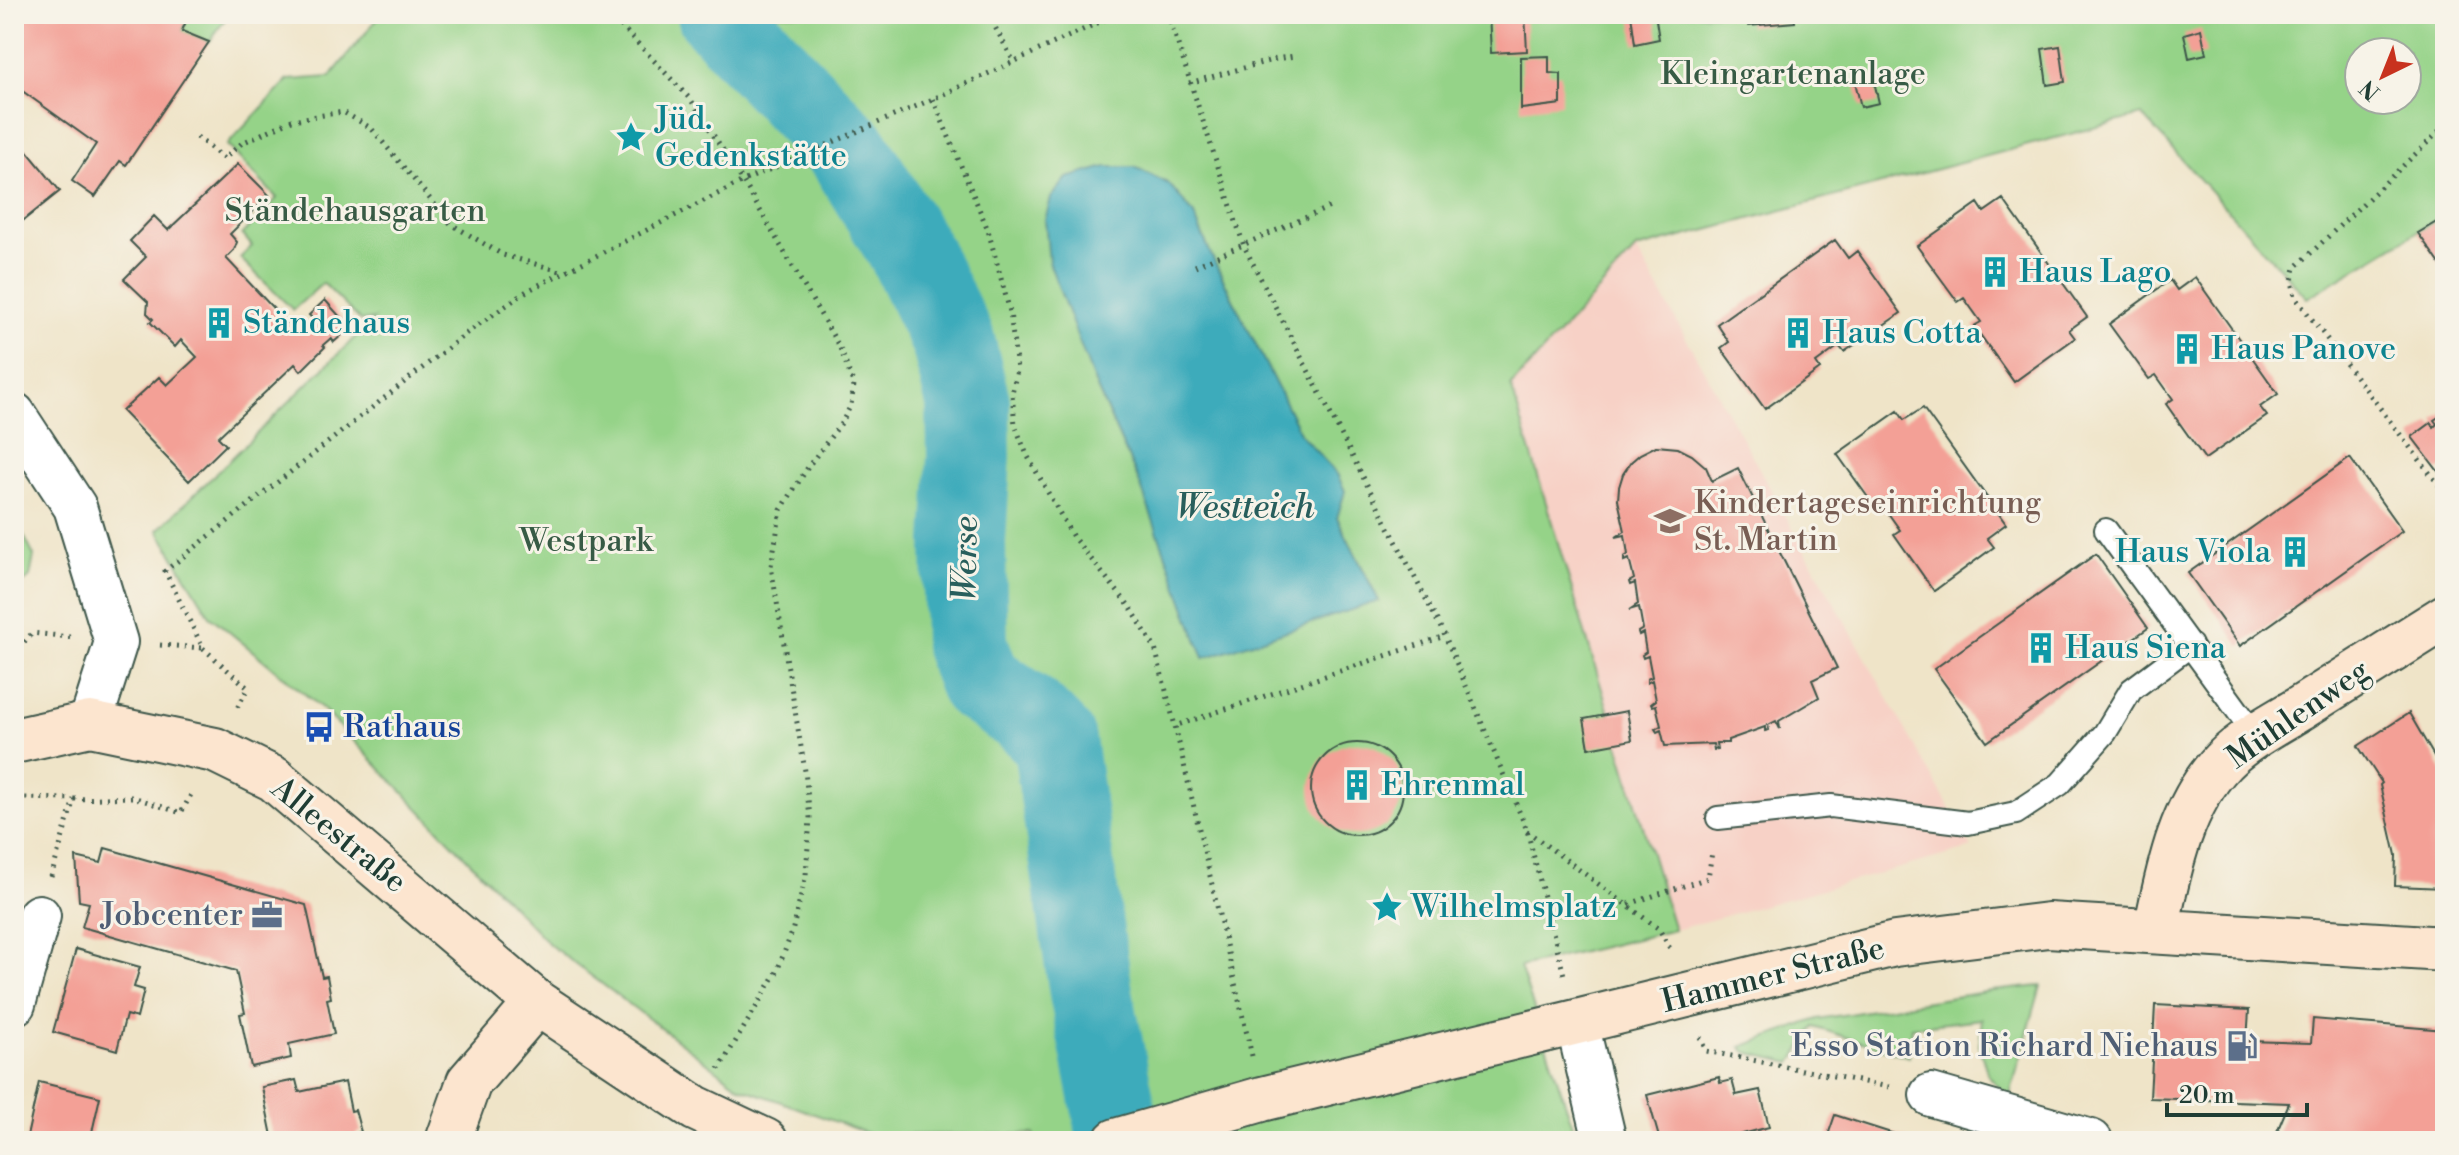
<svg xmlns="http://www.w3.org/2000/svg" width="2459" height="1155" viewBox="0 0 2459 1155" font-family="'Libre Bodoni',serif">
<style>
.built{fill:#f7d1c6}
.green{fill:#95d388;stroke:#5a885e;stroke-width:2;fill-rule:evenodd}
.water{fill:#3dabbb;stroke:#2e7478;stroke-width:2}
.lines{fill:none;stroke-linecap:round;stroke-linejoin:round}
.stream{stroke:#3dabbb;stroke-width:14}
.river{stroke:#3dabbb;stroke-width:84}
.building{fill:#f3a096}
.lane-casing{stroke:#3e564a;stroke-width:26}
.street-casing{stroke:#3e564a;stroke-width:46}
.secondary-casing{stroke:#3e564a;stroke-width:48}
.path{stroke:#3e564a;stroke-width:5;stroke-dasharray:2 6;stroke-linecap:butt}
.lane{stroke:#fff;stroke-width:22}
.street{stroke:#fff;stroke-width:42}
.secondary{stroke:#fce5cf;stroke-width:44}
.labels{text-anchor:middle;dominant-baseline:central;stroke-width:6;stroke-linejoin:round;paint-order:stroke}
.park-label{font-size:32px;fill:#375b45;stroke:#f7f3e8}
.culture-label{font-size:32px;fill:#0d838f;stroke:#f7f3e8;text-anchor:start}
.education-label{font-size:32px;fill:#785e54;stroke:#f7f3e8;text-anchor:start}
.street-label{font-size:32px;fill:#1f3d34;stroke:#f7f3e8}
.transit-label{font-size:32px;fill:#164399;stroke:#f7f3e8;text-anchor:start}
.service-label{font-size:32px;fill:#4e5e75;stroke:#f7f3e8;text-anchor:end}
.water-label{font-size:34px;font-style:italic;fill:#285e5c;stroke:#f7f3e8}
</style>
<rect width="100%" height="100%" fill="#f7f3e8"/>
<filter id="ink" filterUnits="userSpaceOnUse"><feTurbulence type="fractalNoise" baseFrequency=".0125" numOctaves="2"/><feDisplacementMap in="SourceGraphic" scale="16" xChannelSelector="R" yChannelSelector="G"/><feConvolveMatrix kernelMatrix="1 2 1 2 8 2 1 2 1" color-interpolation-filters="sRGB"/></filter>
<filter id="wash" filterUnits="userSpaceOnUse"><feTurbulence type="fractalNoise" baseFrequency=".006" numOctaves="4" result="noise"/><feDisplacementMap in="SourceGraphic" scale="32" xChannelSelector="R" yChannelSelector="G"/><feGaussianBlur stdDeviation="1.8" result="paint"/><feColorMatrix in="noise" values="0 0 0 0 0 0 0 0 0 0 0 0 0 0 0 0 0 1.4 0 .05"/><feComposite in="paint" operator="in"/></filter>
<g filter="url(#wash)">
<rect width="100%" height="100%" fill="#efe4c8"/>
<path class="built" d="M1636 249 1972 848 1674 930 1511 386Z"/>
<path class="green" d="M189 14H229L209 42 182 32Z
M381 14H2445V215L2307 298 2142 115 1636 249 1511 386 1674 930 1520 967 1578 1141H1036L1034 1134 872 1135 740 1087 550 945 323 709 210 616 158 530 374 319 361 321 323 283 293 310 240 258 252 246 242 234 277 198 227 145 288 80 330 77ZM2359 52H2407V100H2359ZM1135 167 1169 184 1193 213 1213 259 1301 435 1337 474 1345 491 1337 517 1379 601 1138 479 1096 386Z
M14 516 34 556 30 577 14 591Z
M2041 986 2009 1098 1988 1075 1979 1047 1982 1019 1912 1027 1909 1057 1814 1027 1792 1063 1746 1052 1741 1047 1818 1019 1991 991Z"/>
<path class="water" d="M1106 167H1135L1169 184 1193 213 1213 259 1301 435 1337 474 1345 491 1337 518 1379 601 1204 658 1138 479 1096 386 1049 262 1045 220 1051 198 1067 178Z"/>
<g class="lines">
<path class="stream" d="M735 30 751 14"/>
<path class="river" d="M719 14 849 152 909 250 953 341 968 402 969 456 964 542 966 645 980 682 1029 716 1054 741 1091 993 1120 1141"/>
</g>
<g id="blocks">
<path class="building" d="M14 14H189L182 31 209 42 126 165 120 161 95 197 72 181 96 144 14 85Z
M1489 14H1525L1527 51 1491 53Z
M1631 14H1655L1659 39 1635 44Z
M1748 14H1794L1795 22 1749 26Z
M2201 29 2206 54 2189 58 2184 34Z
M2060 46 2065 82 2047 85 2042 49Z
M1549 56V73L1561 74V104L1521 109V57Z
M1873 77 1879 103 1861 107 1855 82Z
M14 135 60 191 14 228Z
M238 164 269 195 230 234 237 242 234 250 226 258 287 323 294 324 298 328 303 323 306 326 313 319 309 315 325 300 350 328 334 342 331 338 323 345 325 347 301 371 295 364 218 437 226 445 189 481 122 411 159 377 167 385 197 357 181 340 175 347 150 322 153 319 147 313 148 302 124 279 146 257 130 241 154 216 168 230Z
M2003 199 2087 317 2069 330 2075 338 2014 382 1974 326 1981 322 1964 298 1958 302 1917 246 1978 203 1984 212Z
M2445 217V271L2418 233Z
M1835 240 1848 258 1857 251 1901 313 1844 352 1839 346 1816 363 1820 369 1765 409 1721 348 1729 342 1717 324Z
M2195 277 2278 394 2260 407 2267 416 2205 459 2166 404 2173 399 2156 375 2149 379 2109 324 2170 280 2177 290Z
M1923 408 2006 524 1987 538 1994 547 1934 591 1894 534 1900 530 1883 506 1877 510 1837 454 1898 411 1904 420Z
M2445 413V466L2438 471 2412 437 2431 423 2434 427 2437 424 2434 420Z
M1656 446 1678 448 1692 455 1706 467 1712 481 1738 468 1837 668 1812 680 1819 697 1779 721 1780 729 1776 721 1768 725 1769 730 1765 731V727L1728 740V743H1716L1717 749 1714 750 1713 744 1665 746 1661 730 1657 732 1655 729 1661 726 1656 705 1652 706 1651 704 1656 700 1652 680 1647 683V679L1652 677 1648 656 1643 658 1642 655 1646 652 1643 633 1639 635 1638 632 1643 629 1639 607 1629 610 1638 604 1635 583 1630 585 1629 582 1634 579 1629 559 1624 561V557L1628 555 1625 535 1616 537 1625 531 1618 500 1619 487 1623 474 1631 462 1640 454Z
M2350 458 2402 531 2240 646 2188 573Z
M2096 554 2148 628 1987 742 1934 669Z
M1627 711 1632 740 1589 748 1584 719Z
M2409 713 2445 775V888L2395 886 2396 855 2380 785 2382 783 2358 746Z
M1311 789a46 46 0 1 1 92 0a46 46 0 1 1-92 0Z
M105 848 306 905 322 977 327 976 331 998 327 999 334 1034 289 1044 291 1058 251 1067 240 1014 245 1013 236 971 82 927 89 903 79 901 76 857 101 863Z
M76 949 140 967 134 987 144 990 137 1018 126 1015 117 1050 53 1032Z
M2155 1005 2249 1010 2247 1041 2311 1043 2313 1019 2445 1030V1141H2273L2289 1103 2150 1098Z
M1719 1077 1720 1083 1732 1080 1736 1095 1760 1090 1769 1127 1735 1136 1736 1141H1660L1647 1095Z
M296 1080 299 1092 345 1082 351 1111 355 1110 361 1132 356 1133 358 1141H273L262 1087Z
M39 1082 100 1097 90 1141H26Z
M1835 1115 1913 1140V1141H1826Z"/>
</g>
</g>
<g filter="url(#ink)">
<use href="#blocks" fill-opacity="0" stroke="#3e564a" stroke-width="2"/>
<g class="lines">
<defs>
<path id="lane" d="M2106 530 2256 736
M1718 818 1831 806 1968 823 2016 813 2060 784 2105 733 2131 690 2191 645"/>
<path id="street" d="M14 414 75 507 116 642 90 724
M14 1004 39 916
M1577 1023 1605 1141
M1931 1095 2091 1141"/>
<path id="secondary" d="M14 741 90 724 215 750 274 779 537 1003 695 1108 765 1141
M2156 930C2168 872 2180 806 2223 761 2244 740 2274 724 2299 709 2348 678 2396 648 2445 617
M448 1141 469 1082 537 1003
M1116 1141 1262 1099 1895 944 2048 925 2445 949"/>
</defs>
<use href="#lane" class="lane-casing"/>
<use href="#street" class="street-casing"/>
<use href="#secondary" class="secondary-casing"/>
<path class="path" d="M610 14 691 100 743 181 840 348 854 385 851 405 842 422 810 464 781 510 771 566 805 771 810 818 806 875 792 932 776 974 719 1069
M988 14 1014 62
M1168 14 1244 246 1445 636 1527 830 1565 979
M1189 83 1276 59 1294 56
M933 99 988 230 1010 312 1017 370 1012 393 1015 425 1027 455 1073 537 1131 608 1155 648 1175 726
M2445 126 2295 268 2292 280 2295 297 2445 493
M197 137 224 159 242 143 292 120 343 112 371 128 451 224 503 255 564 272
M1195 266 1332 206
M160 645 203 648 165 571 468 332 527 291 743 181 933 99 1117 14
M203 648 248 688 235 712
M14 654 32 633 70 637
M17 787 21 798 74 799 51 877
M74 799 133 797 181 813 193 791
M1527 831 1659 929 1672 952
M1629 904 1708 878 1712 852
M1700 1037 1706 1051 1889 1087
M1252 1056 1175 726 1445 636"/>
<use href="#lane" class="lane"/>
<use href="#street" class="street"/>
<use href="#secondary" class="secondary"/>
</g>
</g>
<defs>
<symbol id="sight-bare" viewBox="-9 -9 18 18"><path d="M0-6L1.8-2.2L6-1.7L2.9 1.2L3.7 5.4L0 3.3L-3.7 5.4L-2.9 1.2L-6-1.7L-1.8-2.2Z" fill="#0f9aa8" stroke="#f7f3e8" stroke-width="2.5" paint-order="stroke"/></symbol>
<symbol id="building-bare" viewBox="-9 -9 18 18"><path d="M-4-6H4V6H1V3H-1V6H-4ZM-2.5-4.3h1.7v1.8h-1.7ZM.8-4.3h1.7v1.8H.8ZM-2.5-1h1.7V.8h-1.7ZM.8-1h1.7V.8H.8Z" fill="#0f9aa8" stroke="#f7f3e8" stroke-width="2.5" paint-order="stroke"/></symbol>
<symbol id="school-bare" viewBox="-9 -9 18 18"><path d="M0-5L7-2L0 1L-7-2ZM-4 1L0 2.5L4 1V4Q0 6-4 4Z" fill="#8d6e63" stroke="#f7f3e8" stroke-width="2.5" paint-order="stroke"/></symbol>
<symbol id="bus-bare" viewBox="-9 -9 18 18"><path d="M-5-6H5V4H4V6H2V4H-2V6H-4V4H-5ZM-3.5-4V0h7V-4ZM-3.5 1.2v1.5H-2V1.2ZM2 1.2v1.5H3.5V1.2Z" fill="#1a4fb4" stroke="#f7f3e8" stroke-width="2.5" paint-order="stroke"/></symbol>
<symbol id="office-bare" viewBox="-9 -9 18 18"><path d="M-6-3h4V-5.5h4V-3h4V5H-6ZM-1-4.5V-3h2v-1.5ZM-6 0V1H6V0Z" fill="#5c6f8a" stroke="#f7f3e8" stroke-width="2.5" paint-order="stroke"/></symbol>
<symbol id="fuel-bare" viewBox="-9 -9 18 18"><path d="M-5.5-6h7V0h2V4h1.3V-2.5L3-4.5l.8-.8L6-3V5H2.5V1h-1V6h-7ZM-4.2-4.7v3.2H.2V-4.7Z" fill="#5c6f8a" stroke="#f7f3e8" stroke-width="2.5" paint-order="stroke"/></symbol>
</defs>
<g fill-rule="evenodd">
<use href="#sight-bare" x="609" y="115" width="44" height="44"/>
<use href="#building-bare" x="1973" y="250" width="44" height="44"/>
<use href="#building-bare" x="197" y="301" width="44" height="44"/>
<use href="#building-bare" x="1776" y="311" width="44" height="44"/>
<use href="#building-bare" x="2165" y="327" width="44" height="44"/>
<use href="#school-bare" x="1648" y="499" width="44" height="44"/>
<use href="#building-bare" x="2273" y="530" width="44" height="44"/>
<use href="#building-bare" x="2019" y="626" width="44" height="44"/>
<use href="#bus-bare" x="297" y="705" width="44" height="44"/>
<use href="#building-bare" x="1335" y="763" width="44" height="44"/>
<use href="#sight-bare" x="1365" y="885" width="44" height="44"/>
<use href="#office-bare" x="245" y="893" width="44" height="44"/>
<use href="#fuel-bare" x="2220" y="1024" width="44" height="44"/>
</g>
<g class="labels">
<g class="park-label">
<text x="1793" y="74">Kleingartenanlage</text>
<text x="355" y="211">Ständehausgarten</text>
<text x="586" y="541">Westpark</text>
</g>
<g class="culture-label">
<text x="655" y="119">Jüd.<tspan x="655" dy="37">Gedenkstätte</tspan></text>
<text x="2019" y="272">Haus Lago</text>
<text x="243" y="323">Ständehaus</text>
<text x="1822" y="333">Haus Cotta</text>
<text x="2211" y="349">Haus Panove</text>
<text x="2271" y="552" text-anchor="end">Haus Viola</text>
<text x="2065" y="648">Haus Siena</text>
<text x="1381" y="785">Ehrenmal</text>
<text x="1411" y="907">Wilhelmsplatz</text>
</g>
<g class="education-label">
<text x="1694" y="503">Kindertageseinrichtung<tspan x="1694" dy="37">St. Martin</tspan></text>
</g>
<g class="street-label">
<text transform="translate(2298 714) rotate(-35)">Mühlenweg</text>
<text transform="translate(339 835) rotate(39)">Alleestraße</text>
<text transform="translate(1773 975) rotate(-14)">Hammer Straße</text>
</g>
<g class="transit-label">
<text x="343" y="727">Rathaus</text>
</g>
<g class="service-label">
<text x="243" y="915">Jobcenter</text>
<text x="2218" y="1046">Esso Station Richard Niehaus</text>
</g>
<g class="water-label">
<text x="1245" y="508">Westteich</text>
<text transform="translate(966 559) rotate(-89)">Werse</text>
</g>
</g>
<rect width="2459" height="1155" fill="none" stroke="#f7f3e8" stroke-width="48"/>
<g transform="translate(2383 76) rotate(223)"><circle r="38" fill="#f7f3e8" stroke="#a1aaa0" stroke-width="2"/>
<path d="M0-6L14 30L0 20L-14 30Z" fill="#c8321e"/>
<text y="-12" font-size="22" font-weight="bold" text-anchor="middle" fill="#1f3d34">N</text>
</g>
<path d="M2167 1103v12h140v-12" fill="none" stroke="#1f3d34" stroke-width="4"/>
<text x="2179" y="1103" font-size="24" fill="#1f3d34" stroke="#f7f3e8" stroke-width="6" paint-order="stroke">20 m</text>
</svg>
